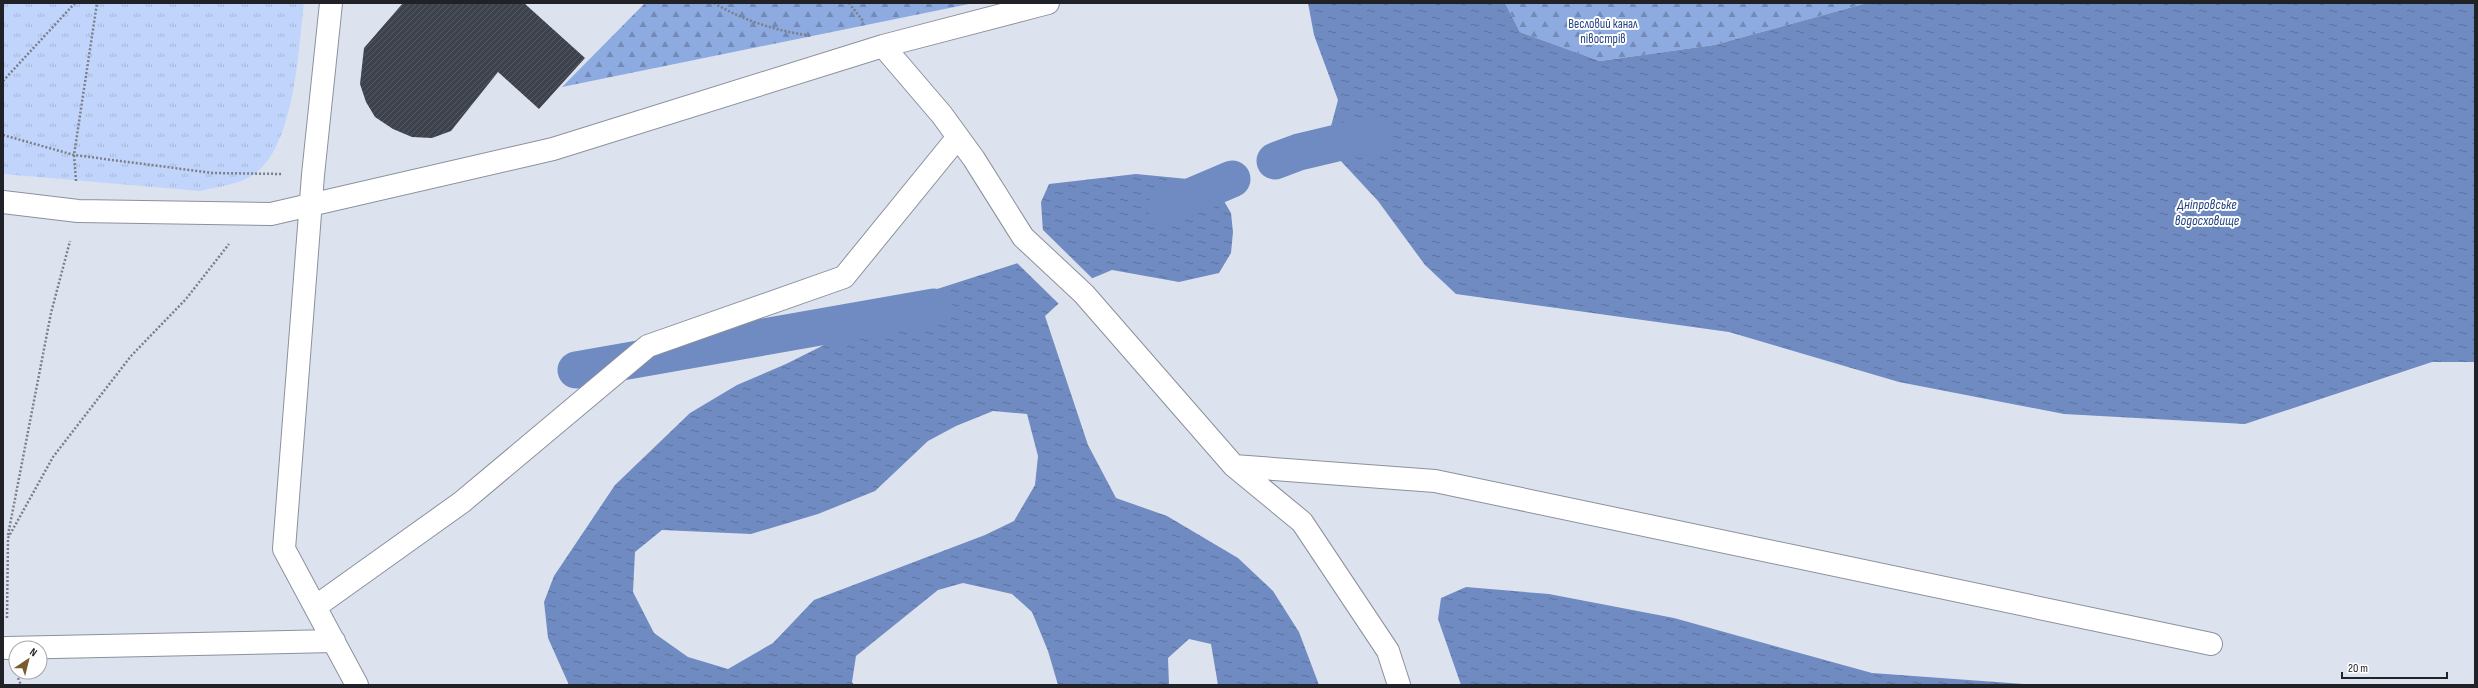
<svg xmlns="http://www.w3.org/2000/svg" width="2478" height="688" viewBox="0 0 2478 688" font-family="'Sofia Sans Condensed',sans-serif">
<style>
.grass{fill:url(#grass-tufts)}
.forest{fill:url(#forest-firs)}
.water{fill:url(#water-ripples);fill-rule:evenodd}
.pier{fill:#dce3ef}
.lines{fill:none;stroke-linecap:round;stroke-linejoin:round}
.canal{stroke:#708bc1;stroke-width:37}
.building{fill:url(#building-hatch)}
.minor-casing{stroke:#8b919c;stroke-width:24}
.path{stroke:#7b7f87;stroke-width:2.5;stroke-dasharray:2 2;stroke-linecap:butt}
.minor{stroke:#fff;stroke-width:22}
.labels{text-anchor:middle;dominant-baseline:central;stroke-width:4;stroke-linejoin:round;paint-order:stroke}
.park-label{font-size:13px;fill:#254385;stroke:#fff}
.water-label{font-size:14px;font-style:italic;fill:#244284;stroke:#fff}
</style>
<defs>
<pattern id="grass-tufts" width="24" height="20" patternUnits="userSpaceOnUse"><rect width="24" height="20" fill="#c1d5fc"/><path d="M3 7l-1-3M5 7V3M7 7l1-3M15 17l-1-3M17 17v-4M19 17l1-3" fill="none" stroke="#a6b7d8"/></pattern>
<pattern id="forest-firs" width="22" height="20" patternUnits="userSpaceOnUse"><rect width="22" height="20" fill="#8daae1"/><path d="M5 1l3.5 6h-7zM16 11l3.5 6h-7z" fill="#738ab6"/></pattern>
<pattern id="water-ripples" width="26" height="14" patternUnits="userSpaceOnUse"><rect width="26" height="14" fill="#708bc1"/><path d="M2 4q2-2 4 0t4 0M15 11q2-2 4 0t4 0" fill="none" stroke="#5c719d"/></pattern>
<pattern id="building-hatch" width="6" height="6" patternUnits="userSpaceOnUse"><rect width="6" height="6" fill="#3d424c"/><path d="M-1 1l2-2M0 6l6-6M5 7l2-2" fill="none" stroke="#565b63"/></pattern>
</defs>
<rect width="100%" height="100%" fill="#dce3ef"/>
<path class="grass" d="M3 3H304C298 51 295 142 256 173 242 184 217 187 200 191L3 174Z"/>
<path class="forest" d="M645 3H974L562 87Z
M1505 3H1867L1714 45 1600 61 1520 32Z"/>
<path class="water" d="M1308 3H1505L1520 32 1600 61 1714 45 1867 3H2475V362H2432L2245 424 2064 414 1899 382 1729 332 1456 294 1425 265 1378 201 1326 145 1338 100 1314 35Z
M1136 174 1198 180 1218 191 1231 213 1233 232 1231 253 1219 273 1179 282 1112 270 1081 283 1045 316 1088 445 1116 498 1167 516 1238 558 1273 591 1299 632 1319 685H1218L1211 644 1189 639 1168 658 1169 685H1058L1048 651 1032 612 1012 594 963 583 938 590 856 656 852 682 854 685H569L548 638 544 602 554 576 615 485 690 413 737 385 786 364 934 290 1021 262 1043 232 1041 202 1049 184ZM993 411 1027 414 1038 456 1035 485 1014 521 985 535 814 600 773 643 728 669 688 657 654 633 633 592 635 552 662 530 751 534 818 514 875 491 928 441 956 426Z
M1466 587 1549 594 1674 618 1872 673 2036 685H1461L1438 619 1441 598Z"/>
<path class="pier" d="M1041 228 1094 280 1082 285 1060 305 1015 261 1020 260 1041 231Z"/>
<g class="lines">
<path class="canal" d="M1275 161 1299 152 1375 134
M1166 207 1232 179
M576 370 934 307"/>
</g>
<path class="building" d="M403 3H524L585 58 539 109 498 72 451 131 432 138 412 137 393 129 375 117 366 102 360 84 364 48Z"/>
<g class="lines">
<defs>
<path id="minor" d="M331 3 313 175 284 549 357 685
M883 46 942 115 974 159 1023 237 1084 294 1234 466 1302 522 1388 651 1399 685
M3 202 78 211 271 214 553 149 883 46 1048 3
M1234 466 1435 481 2211 644
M315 607 462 502 648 346 844 277 958 137
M6 648 334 641"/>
</defs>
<use href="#minor" class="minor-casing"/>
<path class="path" d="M714 3C744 21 777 31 812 36
M849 3 863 21
M3 81 75 3
M3 135 74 155 213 173 283 174
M76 181 74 155 97 3
M8 535 51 313 70 241
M7 618 8 538 53 457 131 356 186 299 229 244
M18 678 21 685"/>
<use href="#minor" class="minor"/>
</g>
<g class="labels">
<g class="park-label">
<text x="1603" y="24">Весловий канал<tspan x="1603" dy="15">півострів</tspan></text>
</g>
<g class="water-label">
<text x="2207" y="204">Дніпровське<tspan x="2207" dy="16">водосховище</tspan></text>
</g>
</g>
<rect width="2478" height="688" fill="none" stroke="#202227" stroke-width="8"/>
<g transform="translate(28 660) rotate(35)"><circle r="19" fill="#ffffff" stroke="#a6a7a9"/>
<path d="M0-3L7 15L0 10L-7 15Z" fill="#795d30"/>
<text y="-6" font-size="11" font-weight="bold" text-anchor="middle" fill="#202227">N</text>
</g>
<path d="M2342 672v6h105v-6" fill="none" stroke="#202227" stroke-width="2"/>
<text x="2348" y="672" font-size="12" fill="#202227" stroke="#ffffff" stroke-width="3" paint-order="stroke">20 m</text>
</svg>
